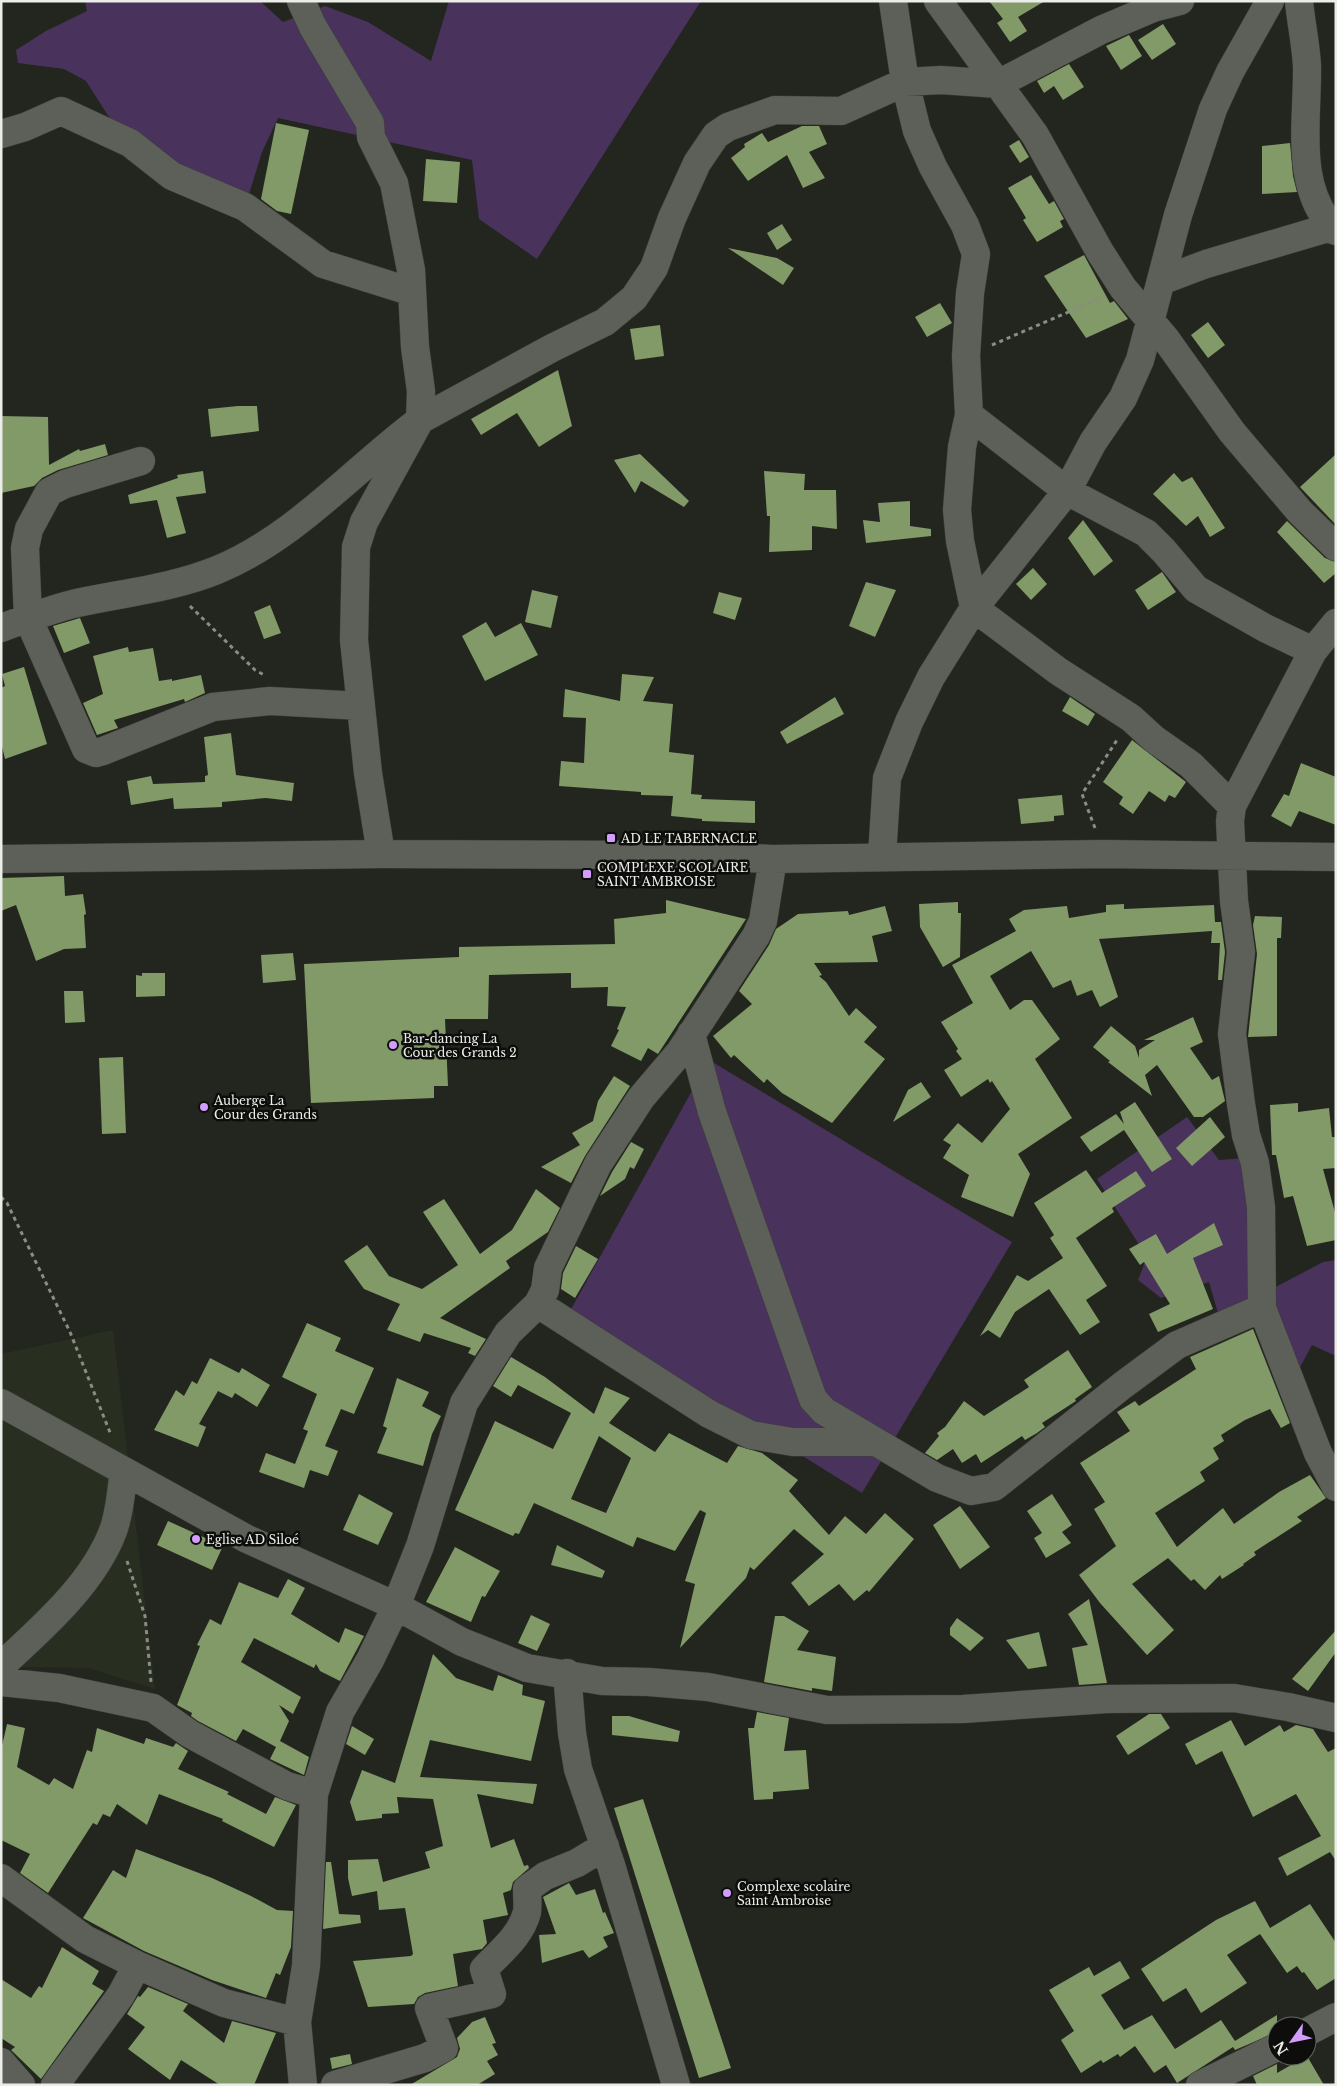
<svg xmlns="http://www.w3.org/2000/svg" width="1337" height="2086" viewBox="0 0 1337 2086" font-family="'Libre Baskerville',serif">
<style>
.built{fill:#282f21}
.green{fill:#49325c}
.building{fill:#829968;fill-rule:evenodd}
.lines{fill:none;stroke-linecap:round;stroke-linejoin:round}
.minor-casing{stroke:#3d4039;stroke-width:29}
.path{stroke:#898d86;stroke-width:3;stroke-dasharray:4 4;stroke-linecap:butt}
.minor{stroke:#5c6058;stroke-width:28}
.poi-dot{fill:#d29dfd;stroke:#0d0e0b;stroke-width:2}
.labels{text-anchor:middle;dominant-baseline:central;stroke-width:5;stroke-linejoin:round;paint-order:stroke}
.poi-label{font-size:12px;fill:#ebeee8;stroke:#0d0e0b;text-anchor:start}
</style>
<rect width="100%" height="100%" fill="#22261e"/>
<path class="built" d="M113 1330 155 1689 88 1668 23 1667 1 1670V1354Z"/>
<path class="green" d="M85 1H260L283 22 325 6 368 22 431 61 449 1H701L537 259 479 219 472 160 278 118 262 152 245 207 130 143 107 114 86 81 64 69 18 63 16 50 46 31 87 11Z
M709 1060 1012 1242 862 1493 570 1311Z
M1187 1117 1219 1160 1246 1158 1257 1305 1220 1320 1209 1282 1161 1298 1138 1280 1147 1257 1097 1179Z
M1336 1260V1356L1312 1345 1298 1371 1270 1290 1323 1262Z"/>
<path class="building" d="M989 1H1045L1018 17 1027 31 1010 42 997 23 1003 19Z
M1163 24 1176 44 1152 60 1138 40Z
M1129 35 1142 56 1121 70 1106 46Z
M1069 64 1084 87 1063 100 1054 86 1044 93 1037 81Z
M276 123 309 130 291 214 277 211 261 199Z
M802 126H819L827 144 809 152 825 178 803 188 787 155 748 181 731 158 745 147 744 144 762 133 768 142Z
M1019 140 1029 157 1020 163 1009 146Z
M1290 143 1293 176 1297 192 1262 194V146Z
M426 159 460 162 457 203 423 201Z
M1031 175 1049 204 1054 201 1064 219 1060 221 1063 227 1037 242 1023 220 1026 218 1008 188Z
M782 224 792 240 777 250 767 233Z
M728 248 777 258 794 268 783 285Z
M1084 255 1110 303 1114 301 1128 319 1086 338 1044 276Z
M940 303 952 323 927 337 915 317Z
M1208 322 1225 345 1208 358 1191 335Z
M660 325 664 356 635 360 630 329Z
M558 370 572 426 539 447 517 413 481 435 471 419Z
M238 406H257L259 431 211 437 208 409Z
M1 416 48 417 49 465 79 449 80 451 105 444 108 455 58 470 42 478 34 486 1 493Z
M640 454 689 501 684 507 641 481 635 493 614 460Z
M1336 454V525L1300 487Z
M203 471 206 493 176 497 186 533 167 538 157 500 130 504 128 495 178 478 177 475Z
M764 471 805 474 804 490H836L837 529 812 526V550L769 552 770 516H767Z
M1174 473 1182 482 1192 477 1225 528 1210 537 1198 516 1186 526 1153 494Z
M910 501V526L931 529V536L866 543 863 520 880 522 878 503Z
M1083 520 1113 561 1094 576 1068 538Z
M1287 521 1325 558 1336 562V573L1324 583 1277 532Z
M1033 568 1047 584 1031 600 1016 584Z
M1162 572 1176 592 1148 610 1135 590Z
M866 582 896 590 875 637 849 626Z
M532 590 558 596 551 628 525 622Z
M719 592 742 598 735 620 713 613Z
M270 605 281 633 264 639 254 612Z
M80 618 90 643 64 653 53 626Z
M486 622 495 637 521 623 538 655 485 681 462 636Z
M128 647 129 652 153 648 159 681 172 679V681L201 675 205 693 185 702 184 699 114 720 118 728 97 735 83 703 103 694 93 656Z
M24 667 47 744 5 759 1 742V688L5 686 2 674Z
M622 674 654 677 643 701 673 704 669 752 694 755 691 794 702 795 701 799 755 801V823L702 821V819L671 816 673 796 641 795V792L559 786 561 761 584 763 586 718 563 717 565 689 620 701Z
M835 697 844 714 787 744 780 732Z
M1070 697 1095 714 1088 726 1062 711Z
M231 733 236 775 294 783 292 801 266 798 222 802V807L174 809 173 798 131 805 127 781 151 776 153 784 205 782V776L208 775 204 737Z
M1132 740 1186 782 1175 798 1169 795 1165 802 1149 791 1133 814 1119 804 1123 797 1103 782Z
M1301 763 1336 777V825L1299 811 1291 827 1271 816 1284 794 1289 796Z
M1062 795 1064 815 1054 816V821L1021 824 1018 799Z
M64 876 65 896 83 894 86 914 84 915 86 948 64 949 36 961 16 905 1 911V878Z
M666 900 746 919 658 1054 648 1048 641 1061 611 1046 619 1030 617 1029 626 1007 607 1006 608 987 571 988V973L489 975 488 1019H445L448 1086H434V1098L311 1103 304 964 459 957V947L615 944 614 919 666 913Z
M958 902V913H961L960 957 943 967 920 927 919 904Z
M1124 904V909L1214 905 1215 922H1221L1225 952 1222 980H1218L1220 943H1211L1212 931 1099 939 1118 997 1100 1007 1092 990 1077 996 1071 980 1053 988 1031 951 990 976 1010 1010 1024 1000H1032L1060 1039 1035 1059 1072 1118 1018 1154 1030 1174 1013 1217 961 1197 969 1175 943 1158 951 1145 943 1140 958 1123 982 1143 1010 1109 992 1081 990 1083 988 1079 961 1097 944 1070 962 1059 956 1051 958 1049 941 1022 973 1003 952 965 1016 931 1009 919 1024 910 1067 906 1069 918 1106 912V905Z
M885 906 892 931 872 936 878 962 814 963 822 975 819 976 826 982 849 1016 856 1008 877 1027 864 1042 885 1059 832 1123 782 1093 767 1079 764 1083 734 1055 731 1058 713 1036 752 1004 739 991 769 945 776 929 798 914 848 911 849 915Z
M1255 916 1282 917 1281 938H1277V1036L1248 1037 1257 954 1253 925Z
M293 953 296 980 263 983 261 955Z
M142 973H165V996L136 997V975L142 976Z
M64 991H83L85 1022 65 1023Z
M1193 1017 1203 1042 1190 1048 1212 1080 1219 1076 1225 1101 1203 1117H1194L1157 1065 1145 1075 1152 1096 1108 1062 1110 1061 1093 1047 1111 1026 1135 1046 1139 1058V1050L1155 1040H1144Z
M123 1057 126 1133 102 1134 99 1058Z
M614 1076 630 1086 585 1156 571 1183 541 1167 580 1145 572 1133 593 1121 598 1101Z
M921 1082 931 1097 893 1122 908 1090Z
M1135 1102 1172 1159 1152 1172 1124 1130 1091 1152 1080 1137 1116 1114 1124 1124 1120 1112Z
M1298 1103V1112L1329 1108 1332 1137H1336V1168L1323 1169 1336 1216V1240L1307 1246 1293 1196 1284 1198 1276 1155H1272L1270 1105Z
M1210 1117 1225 1137 1192 1166 1176 1148Z
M631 1142 644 1149 634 1169 630 1167 625 1179 600 1196 612 1172Z
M1086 1170 1102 1193 1136 1171 1146 1186 1112 1208 1114 1212 1076 1238 1107 1286 1086 1300 1100 1322 1080 1335 1049 1289 1015 1312 1000 1338 988 1330 980 1336 1017 1275 1028 1281 1063 1258 1050 1238 1054 1235 1034 1203Z
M536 1189 560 1208 548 1232 506 1261 510 1268 440 1318 486 1339 475 1356 468 1353 471 1348 424 1333 420 1342 387 1330 400 1304 364 1289 344 1261 367 1245 389 1276 422 1289 458 1265 423 1212 444 1199 480 1254 512 1230Z
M1214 1223 1223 1245 1193 1258 1213 1309 1158 1332 1149 1314 1170 1304 1144 1262 1140 1265 1129 1249 1156 1234 1167 1254Z
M576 1246 598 1259 575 1298 561 1289 563 1273Z
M307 1323 341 1338 335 1351 374 1368 354 1414 341 1409 325 1446 338 1451 328 1476 310 1470 304 1488 259 1472 266 1453 295 1464 308 1431 303 1429 317 1394 282 1377Z
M1253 1329 1290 1423 1281 1428 1270 1409 1245 1420 1221 1435 1224 1441 1213 1448 1219 1459 1200 1472 1205 1481 1155 1513 1177 1547 1223 1508 1234 1524 1279 1492 1310 1475 1326 1498 1297 1517 1302 1521 1254 1552 1256 1555 1243 1564 1244 1565 1222 1579 1220 1575 1205 1590 1194 1579 1191 1581 1168 1558 1132 1584 1174 1630 1147 1655 1100 1603 1079 1575 1116 1546 1094 1509 1105 1502 1080 1463 1130 1431 1117 1412 1135 1401 1139 1406 1196 1369 1190 1357Z
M1068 1350 1092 1387 1075 1399 1076 1401 1042 1423 1045 1427 1037 1433 1025 1440 1022 1436 981 1463 976 1454 962 1463 953 1449 937 1460 925 1453 939 1436 937 1433 945 1427 964 1401 984 1416 1029 1387 1024 1380Z
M511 1357 545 1377 594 1414 605 1387 630 1398 609 1423 655 1452 669 1433 727 1463 738 1446 762 1453 798 1480 789 1491 829 1535 845 1516 866 1534 885 1513 914 1539 869 1592 867 1590 854 1601 839 1584 809 1606 791 1583 824 1554 794 1529 754 1570 750 1567 746 1578 680 1648 695 1584 685 1581 706 1513 700 1510 675 1551 637 1537 633 1547 534 1503 519 1534 515 1533 513 1536 455 1510 495 1421 553 1449 571 1413 518 1385 511 1397 493 1386ZM599 1436 631 1458 606 1513 571 1499Z
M210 1358 239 1373 242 1368 270 1385 257 1407 235 1393 232 1398 218 1391 199 1424 206 1427 198 1447 154 1430 176 1390 184 1396 192 1381 197 1384Z
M397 1378 429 1392 422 1406 441 1416 432 1434 423 1466 377 1453 387 1428 383 1426Z
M359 1494 393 1513 378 1545 343 1530Z
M1052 1494 1072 1525 1062 1532 1071 1543 1046 1558 1034 1538 1042 1533 1027 1511Z
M960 1506 990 1547 960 1569 933 1525Z
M168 1521 223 1546 212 1570 157 1545Z
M557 1545 605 1571 602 1578 551 1565Z
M455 1547 500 1571 485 1597 482 1596 471 1622 426 1602Z
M288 1579 305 1588 291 1614 339 1643 345 1628 364 1636 340 1681 320 1671 316 1664 314 1668 254 1638 241 1662 301 1697 293 1714 279 1705 289 1721 280 1741 309 1757 304 1775 270 1759 276 1747 243 1729 236 1741 198 1721 191 1716 192 1713 177 1705 200 1646 197 1645 210 1619 221 1625 239 1582 278 1598Z
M1089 1599 1107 1683 1079 1685 1072 1648 1088 1645 1068 1614Z
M531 1615 550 1624 537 1651 518 1643Z
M775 1616H784L809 1631 797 1650 836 1657 832 1691 812 1688V1691L764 1682Z
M957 1618 984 1638 970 1651 950 1635V1628Z
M1336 1630V1652L1308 1691 1292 1679Z
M1039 1632 1047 1666 1028 1669 1006 1640Z
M433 1654 456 1678 493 1691 498 1675 523 1685 522 1695 545 1701 531 1761 430 1740 420 1777 537 1784 533 1804 477 1794 491 1848 514 1839 524 1866 528 1865 529 1868 513 1882 511 1890 503 1893 508 1915 483 1920 487 1943 482 1949 453 1954 458 1986 425 1993 418 1997 414 2004 368 2007 353 1961 411 1956 413 1954 405 1908 379 1910 377 1891 352 1896 348 1878V1860L378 1859 383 1882 430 1868 425 1852 443 1846 433 1799 397 1797 399 1813 382 1814V1818L356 1821 350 1802 362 1770 395 1783Z
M757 1712 789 1718 784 1751 806 1750 809 1789 773 1792V1799L754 1800 748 1728H754Z
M1149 1714H1161L1170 1728 1128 1755 1116 1736Z
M612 1716H629L680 1731 678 1742 612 1735Z
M1231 1720 1245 1746 1280 1725 1284 1732 1296 1725 1313 1729 1328 1752 1336 1748V1861L1330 1852 1287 1876 1278 1858 1321 1836 1296 1794 1253 1817 1222 1751 1196 1765 1185 1744Z
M7 1724 25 1728 17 1767 49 1785 54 1778 73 1789 87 1750 92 1752 97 1728 144 1744 146 1738 173 1747 176 1743 188 1751 178 1769 229 1792 227 1794 266 1814 275 1797 296 1805 274 1847 222 1821 223 1819 159 1794 147 1825 117 1804 110 1817 103 1814 97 1825 93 1823 48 1893 20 1873 30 1854 1 1840V1750Z
M352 1726 374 1739 365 1755 346 1744Z
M643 1799 731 2068 699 2078 614 1808Z
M136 1849 212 1878 251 1896 277 1910 293 1911 291 1947 280 1975 276 1973 266 1998 212 1980 144 1951 83 1918 113 1870 126 1878Z
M326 1862H331L339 1914 360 1915 361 1923 323 1929Z
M569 1883 576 1895 595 1889 603 1913 605 1912 614 1933 603 1937 608 1947 589 1958 583 1950 542 1963 539 1935 556 1934 543 1897Z
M1255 1901 1270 1928 1310 1904 1336 1943V1978L1317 1990 1304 1972 1302 1973 1297 1966 1287 1973 1260 1934 1227 1955 1247 1983 1201 2013 1186 1988 1163 2002 1141 1969 1216 1920Z
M62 1947 99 1971 92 1984 104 1991 41 2079 11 2050 15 2047 1 2038V1979L31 1998 39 1986 42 1988Z
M1120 1961 1130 1978 1101 1995 1124 2030 1152 2015 1175 2049 1221 2020 1235 2041 1277 2015V2032L1235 2050 1233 2047 1177 2083 1166 2065 1154 2073 1135 2046 1120 2057 1118 2054 1103 2063 1101 2060 1081 2073 1061 2040 1074 2031 1049 1990 1089 1967 1094 1976Z
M148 1987 188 2004 183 2011 224 2043 232 2021 276 2033 254 2085H220L181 2060 170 2080 128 2049 145 2027 127 2014 138 1996 140 1997Z
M485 2017 496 2043 492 2044 498 2055 487 2061 495 2074 477 2085H410L457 2057 460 2049 457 2038 472 2022Z
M350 2054 352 2064 332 2069 330 2058Z
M1307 2056 1324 2085H1257L1253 2076 1277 2064V2073Z"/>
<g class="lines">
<defs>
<path id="minor" d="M893 1 905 82 917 131 933 167 965 225 976 254 970 293 966 356 969 415 962 447 957 510 960 541 974 608 1058 671 1131 718 1154 739 1191 765 1232 806
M938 1 1035 135 1100 252 1123 288 1165 338 1232 432 1300 512 1336 547
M1299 1C1301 23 1306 45 1307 66 1308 121 1293 188 1336 231
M1 134 25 127 61 111 130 143 172 176 245 207 323 264 412 292
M1161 281 1206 264 1331 227
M969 415 1067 491 1146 533 1164 551 1196 589 1265 628 1313 651
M141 461 65 484 49 492 29 529 25 548 28 618 86 749 96 753 103 751 213 707 270 701 361 706
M1336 623 1313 651 1232 806 1230 821 1234 901 1241 952 1232 1034 1241 1104 1246 1135 1255 1163 1261 1207 1262 1308 1318 1453 1336 1487
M1 628C26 619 51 609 77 603 123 593 173 588 217 570 295 538 353 470 420 420L421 391 415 347 411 270 394 183 371 137 370 123 313 27 301 1
M381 854 368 773 354 640 356 547 364 522 420 420 552 348 605 322 634 298 654 268 672 218 697 163 716 135 728 127 775 110 841 111 905 82 941 80 998 84 1101 30 1153 8 1180 1
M882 856 887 778 909 722 931 677 974 608 1067 491 1093 442 1123 398 1140 360 1178 215 1213 109 1230 72 1270 1
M1 859 381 854 677 855 773 859 1104 854 1336 857
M691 1034 712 1112 813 1399 824 1411 937 1478 971 1491 994 1487 1123 1385 1177 1345 1262 1308
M538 1304 709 1414 751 1435 793 1442H876
M1 1403 247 1539 396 1606 462 1642 527 1668 602 1681 649 1682 708 1687 827 1710 963 1709 1107 1699 1234 1698 1288 1707 1336 1718
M1 1666C42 1628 93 1584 113 1531 120 1513 121 1490 124 1471
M567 1673 572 1733 578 1769 611 1865 676 2085
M1 1682 59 1688 153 1708 190 1734 287 1786 314 1794
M1 1878 85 1939 137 1965 224 2003 297 2022
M1307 2032 1336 2017
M1 2062 21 2085
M55 2085 121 1995 137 1965
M303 2085 297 2022 306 1966 314 1794 340 1712 370 1660 396 1606 420 1546 464 1403 508 1333 538 1304 545 1290 548 1268 598 1164 641 1098 680 1052 756 936 763 921 773 859
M335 2085 425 2058 444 2048 429 2008 492 1994 484 1969C500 1952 521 1936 527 1912 528 1905 527 1896 527 1889L545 1876 577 1863 605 1846
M1200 2085 1277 2047"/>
</defs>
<use href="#minor" class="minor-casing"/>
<path class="path" d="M992 345 1101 298
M190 606 255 670 266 676
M1095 828 1082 794 1117 740
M1 1197 7 1203 70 1332 111 1435
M127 1561 145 1616 151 1682"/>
<use href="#minor" class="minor"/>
</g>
<g class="poi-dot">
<rect x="606" y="833" width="10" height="10" rx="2.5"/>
<rect x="582" y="869" width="10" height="10" rx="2.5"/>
<circle cx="393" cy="1045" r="5"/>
<circle cx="204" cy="1107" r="5"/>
<circle cx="196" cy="1539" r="5"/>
<circle cx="727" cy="1893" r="5"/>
</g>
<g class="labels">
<g class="poi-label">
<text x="621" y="838">AD LE TABERNACLE</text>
<text x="597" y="867">COMPLEXE SCOLAIRE<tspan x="597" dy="14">SAINT AMBROISE</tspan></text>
<text x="403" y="1038">Bar-dancing La<tspan x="403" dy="14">Cour des Grands 2</tspan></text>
<text x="214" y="1100">Auberge La<tspan x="214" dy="14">Cour des Grands</tspan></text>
<text x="206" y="1539">Eglise AD Siloé</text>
<text x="737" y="1886">Complexe scolaire<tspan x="737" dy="14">Saint Ambroise</tspan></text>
</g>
</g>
<rect width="1337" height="2086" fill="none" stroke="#ebeee8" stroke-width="5"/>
<g transform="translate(1292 2041) rotate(237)"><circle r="24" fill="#0d0e0b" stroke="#666863"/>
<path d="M0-4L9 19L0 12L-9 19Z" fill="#d29dfd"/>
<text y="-8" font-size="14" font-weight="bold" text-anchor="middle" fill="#ebeee8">N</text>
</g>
</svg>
